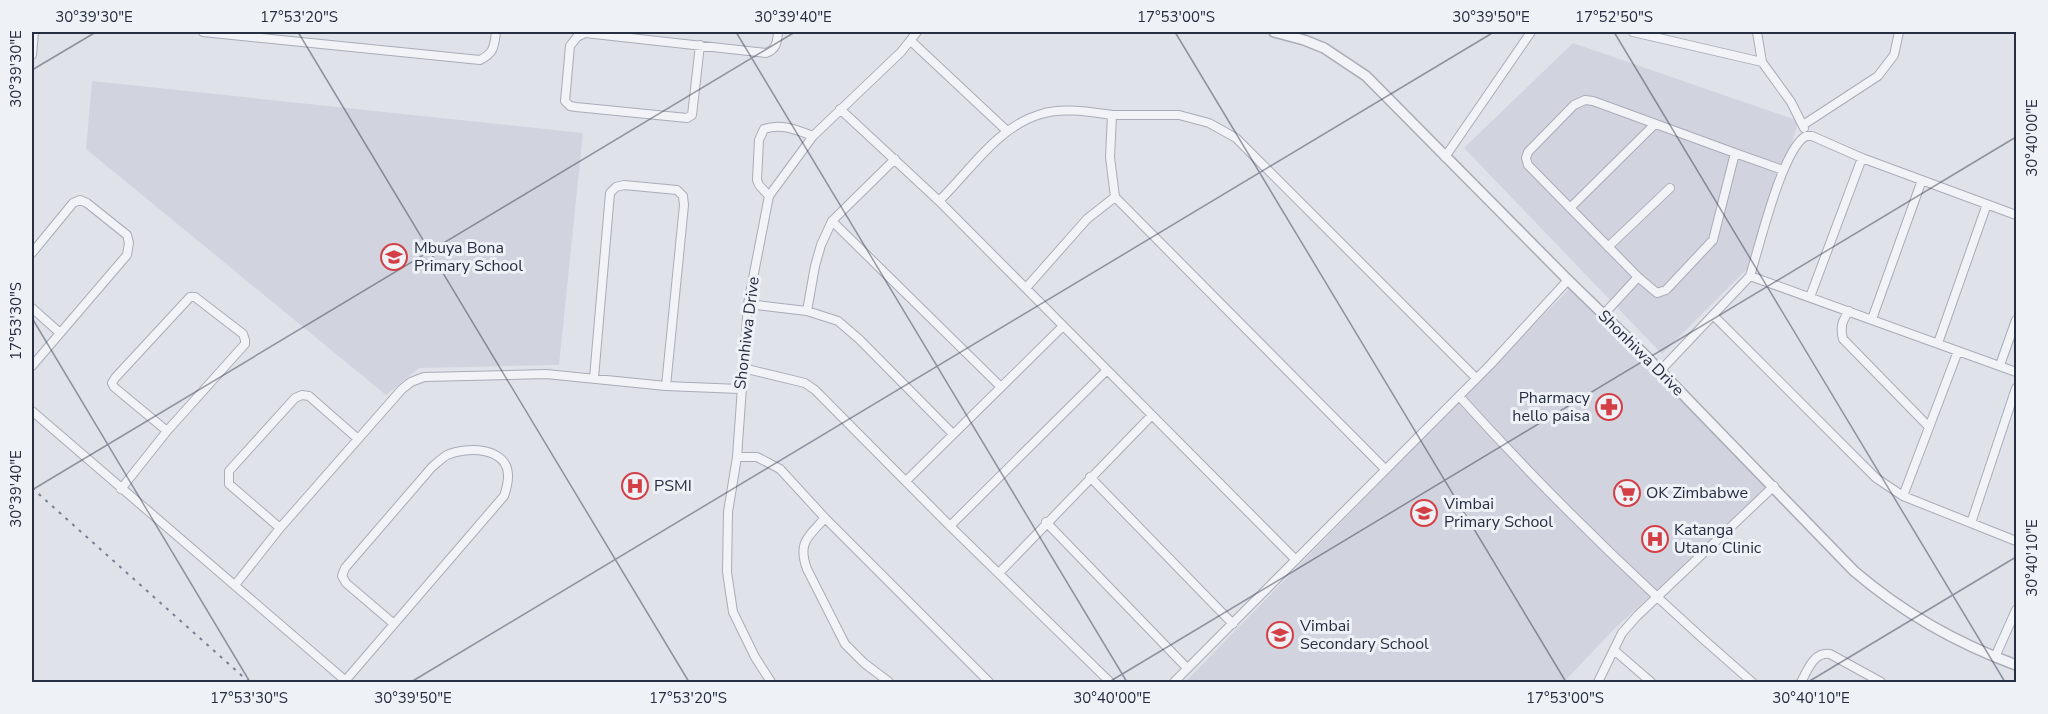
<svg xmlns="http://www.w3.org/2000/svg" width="2048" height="714" viewBox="0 0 2048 714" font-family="'Nunito Sans',sans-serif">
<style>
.built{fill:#d1d4de}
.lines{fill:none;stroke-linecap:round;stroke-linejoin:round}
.minor-casing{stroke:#a8acb7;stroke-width:10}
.tertiary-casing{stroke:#a8acb7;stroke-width:12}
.minor{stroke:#f2f3f7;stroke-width:8}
.tertiary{stroke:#f2f3f7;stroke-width:9}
.rail{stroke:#787f93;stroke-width:2;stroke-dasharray:3 6;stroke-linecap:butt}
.ticks{fill:none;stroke:#272e41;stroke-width:1.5;stroke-opacity:0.45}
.labels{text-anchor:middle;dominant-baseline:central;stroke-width:6;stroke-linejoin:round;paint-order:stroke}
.poi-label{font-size:16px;fill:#272e41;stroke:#eef1f6;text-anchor:start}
.street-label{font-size:16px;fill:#272e41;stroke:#eef1f6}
.neatline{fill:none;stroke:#272e41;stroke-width:2}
.ticks-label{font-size:15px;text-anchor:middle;fill:#272e41}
</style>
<rect width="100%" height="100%" fill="#dfe2e9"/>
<path class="built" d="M1573 43 1799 121 1752 264 1662 354 1464 148Z
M92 81 583 133 559 365 419 368 386 395 86 149Z
M1570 288 1769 488 1614 629 1564 682H1185Z"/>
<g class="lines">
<defs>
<path id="minor" d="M203 32 480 60C494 53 494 47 496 32
M1633 32 1762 62
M1757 32 1762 62 1791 102 1804 128
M911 41 1006 130
M700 45 692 115 687 118 576 107 570 106 565 101 570 46 577 37 585 33 766 53C777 49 777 42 778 32
M32 55 34 32
M840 109 939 201 1296 560
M1112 115H1179L1209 123 1236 138 1476 378
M1803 125 1878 76 1894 55 1899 32
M1735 153 1593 101 1585 100 1574 105 1528 152 1526 158 1528 165 1638 277 1657 293 1666 290 1713 240 1735 153 1783 170
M1445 157 1531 32
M769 196 759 185 757 180 759 140 764 129C781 123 797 130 813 136
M939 201C971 170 997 127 1041 114 1063 107 1090 112 1112 115L1110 157 1115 197 1385 469
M1570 208 1655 124
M832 221 1001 387
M1608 247 1670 188
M32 253 73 203 80 200 87 203 127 235 129 243 127 255 32 366
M1750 276C1759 248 1782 149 1806 136H1812L1862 158 2016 215
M1026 288 1087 219 1115 197
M1810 297 1862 158
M748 304 807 311 838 321 859 339 953 434
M32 308 60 333
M807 311 815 266 821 245 832 221 895 159
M1849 311C1842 321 1840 327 1843 339L1929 427
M1604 314 1638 277
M1713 315 1876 478 1903 496 2016 541
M1872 319 1922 180
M1938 343 1987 204
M2000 365 2016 320
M743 368 805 383 815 390 950 526 1110 682
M1660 371 1750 276 2016 372
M594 378 610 193 616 187 624 185 677 190 683 196 684 205 666 386
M1459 396C1550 497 1649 593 1752 682
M32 411 347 682
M737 457H757L780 469 825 518 989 682
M1090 477 1233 624
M906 481 1063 326
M121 489 167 431 245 344V340L243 334 195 297H190L115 378 112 383 114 387 167 431
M1903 496 1958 351
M825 518C809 536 797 542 807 569L845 644 864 663 889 682
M1046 522 1187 668
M1971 523 2016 388
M950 526 1107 370
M280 528 229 484V471L295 398 302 395 309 396 358 439
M999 573 1152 415
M235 585 280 528 402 389 411 382 424 377 546 374 666 386 740 389
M1614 650 1651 682
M1995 657 2016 610
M345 681 504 496C506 490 508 483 508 477 509 447 467 446 447 455 442 458 437 463 432 467L345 568 342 576 346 583 394 624
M771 682 755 657 733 612 727 572 728 512 737 457 748 304 769 196 813 136 901 52 917 32
M1174 682 1490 365 1568 280
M1598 682 1622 633 1637 616 1774 486
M1801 682C1808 670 1813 652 1830 654L1881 682"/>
<path id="tertiary" d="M1274 32 1304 40 1324 48 1366 76 1568 280 1639 349 1854 571C1903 613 1956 643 2016 665"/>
</defs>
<use href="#minor" class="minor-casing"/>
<use href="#tertiary" class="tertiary-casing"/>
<use href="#minor" class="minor"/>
<use href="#tertiary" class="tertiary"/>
<path class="rail" d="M32 488 249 682"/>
</g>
<path class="ticks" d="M298 32 689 682M736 32 1127 682M1175 32 1566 682M1614 32 2005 682M32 70 96 32M32 318 250 682M32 490 795 32M411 682 1494 32M1109 682 2016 137M1808 682 2016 557"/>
<defs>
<symbol id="school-ring" viewBox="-11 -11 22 22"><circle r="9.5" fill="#eef1f6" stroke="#d43e45" stroke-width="1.5"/><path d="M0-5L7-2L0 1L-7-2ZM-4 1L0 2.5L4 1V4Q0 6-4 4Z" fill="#d43e45"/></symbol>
<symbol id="pharmacy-ring" viewBox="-11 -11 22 22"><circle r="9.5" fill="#eef1f6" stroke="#d43e45" stroke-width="1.5"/><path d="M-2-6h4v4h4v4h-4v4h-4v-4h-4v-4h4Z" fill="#d43e45"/></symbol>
<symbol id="hospital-ring" viewBox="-11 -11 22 22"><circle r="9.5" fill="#eef1f6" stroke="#d43e45" stroke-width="1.5"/><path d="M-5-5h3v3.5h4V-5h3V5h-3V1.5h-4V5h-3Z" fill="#d43e45"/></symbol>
<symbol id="supermarket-ring" viewBox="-11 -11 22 22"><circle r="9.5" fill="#eef1f6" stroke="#d43e45" stroke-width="1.5"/><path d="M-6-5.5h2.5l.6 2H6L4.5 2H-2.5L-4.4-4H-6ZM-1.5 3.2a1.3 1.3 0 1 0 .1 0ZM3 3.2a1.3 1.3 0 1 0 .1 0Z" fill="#d43e45"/></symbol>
</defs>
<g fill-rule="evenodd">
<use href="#school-ring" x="379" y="242" width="30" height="30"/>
<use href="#pharmacy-ring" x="1594" y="392" width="30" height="30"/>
<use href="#hospital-ring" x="620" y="471" width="30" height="30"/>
<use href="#supermarket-ring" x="1612" y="478" width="30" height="30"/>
<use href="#school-ring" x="1409" y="498" width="30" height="30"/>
<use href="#hospital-ring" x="1640" y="524" width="30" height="30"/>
<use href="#school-ring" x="1265" y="620" width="30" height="30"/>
</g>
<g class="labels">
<g class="poi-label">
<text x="414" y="248">Mbuya Bona<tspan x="414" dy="18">Primary School</tspan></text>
<text x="1590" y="398" text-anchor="end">Pharmacy<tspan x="1590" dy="18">hello paisa</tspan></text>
<text x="654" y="486">PSMI</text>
<text x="1646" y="493">OK Zimbabwe</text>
<text x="1444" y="504">Vimbai<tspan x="1444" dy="18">Primary School</tspan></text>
<text x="1674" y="530">Katanga<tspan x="1674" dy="18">Utano Clinic</tspan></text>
<text x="1300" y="626">Vimbai<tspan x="1300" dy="18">Secondary School</tspan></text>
</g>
<g class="street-label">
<text transform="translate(747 333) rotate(-83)">Shonhiwa Drive</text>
<text transform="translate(1641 353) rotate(45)">Shonhiwa Drive</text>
</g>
</g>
<rect width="2048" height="714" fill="none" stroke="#eef1f6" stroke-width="66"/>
<rect x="33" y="33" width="1982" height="648" class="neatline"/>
<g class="ticks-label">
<text x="94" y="22">30°39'30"E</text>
<text x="299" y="22">17°53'20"S</text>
<text x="793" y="22">30°39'40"E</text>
<text x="1176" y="22">17°53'00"S</text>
<text x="1491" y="22">30°39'50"E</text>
<text x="1614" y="22">17°52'50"S</text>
<text transform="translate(16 69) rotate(-90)" y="5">30°39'30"E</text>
<text transform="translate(2032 138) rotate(-90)" y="5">30°40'00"E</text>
<text transform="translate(16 321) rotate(-90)" y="5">17°53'30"S</text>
<text transform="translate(16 489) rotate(-90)" y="5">30°39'40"E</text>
<text transform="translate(2032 558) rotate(-90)" y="5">30°40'10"E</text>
<text x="249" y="703">17°53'30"S</text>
<text x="413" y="703">30°39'50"E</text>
<text x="688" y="703">17°53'20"S</text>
<text x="1112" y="703">30°40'00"E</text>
<text x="1565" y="703">17°53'00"S</text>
<text x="1811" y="703">30°40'10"E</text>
</g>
</svg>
